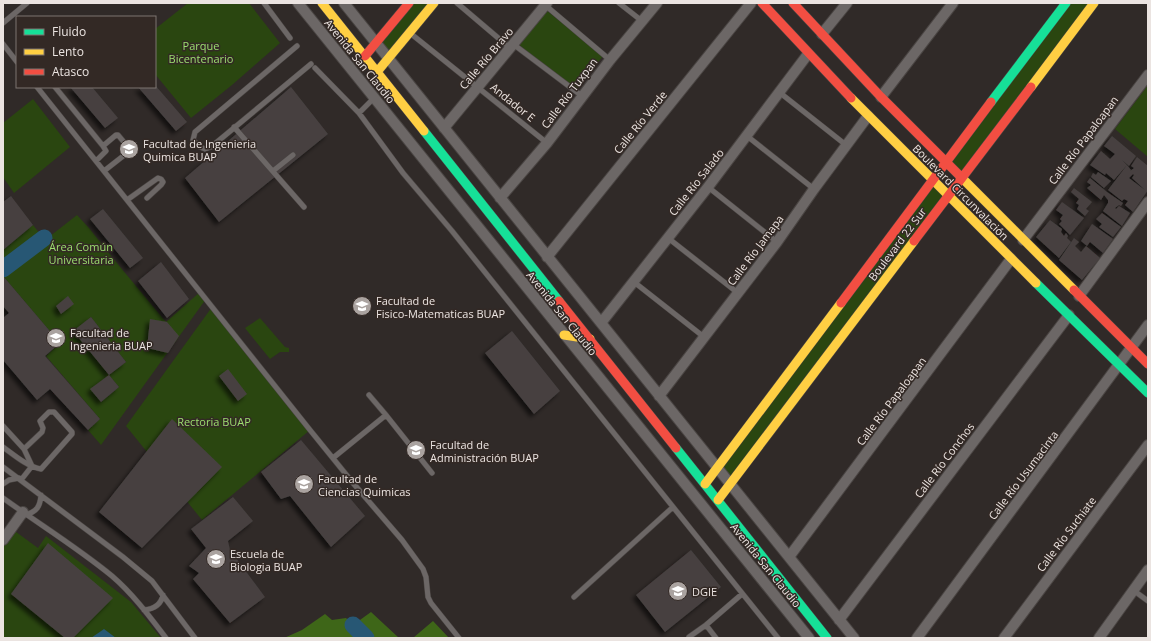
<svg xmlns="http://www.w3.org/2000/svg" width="1151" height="641" viewBox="0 0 1151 641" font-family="'Open Sans',sans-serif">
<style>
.green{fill:#2a4610;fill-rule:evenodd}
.forest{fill:#3e6618}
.water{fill:#275774}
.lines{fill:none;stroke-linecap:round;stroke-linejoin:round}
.river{stroke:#275774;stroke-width:17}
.building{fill:#464140;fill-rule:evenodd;filter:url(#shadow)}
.lane-casing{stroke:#4a4543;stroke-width:6}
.street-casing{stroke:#4a4543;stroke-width:12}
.fast-casing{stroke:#4a4543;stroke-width:10}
.slow-casing{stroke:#4a4543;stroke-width:10}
.jam-casing{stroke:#4a4543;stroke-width:10}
.lane{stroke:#6c6766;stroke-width:5}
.street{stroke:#6c6766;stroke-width:10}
.fast{stroke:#16e098;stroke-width:9}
.slow{stroke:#ffcf43;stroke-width:9}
.jam{stroke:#f24e42;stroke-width:9}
.labels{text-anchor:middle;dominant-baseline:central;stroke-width:3;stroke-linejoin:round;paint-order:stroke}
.park-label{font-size:11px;fill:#9cdf6f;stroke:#332925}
.street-label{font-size:11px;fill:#ebe4e1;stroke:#332925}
.poi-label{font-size:11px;fill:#ebe4e1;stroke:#332925;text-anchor:start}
</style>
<defs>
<filter id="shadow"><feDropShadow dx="-3.5" dy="3.5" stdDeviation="2" flood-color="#0009"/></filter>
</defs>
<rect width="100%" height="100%" fill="#302a28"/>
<path class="green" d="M188 3H249L280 43 232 85 191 118 155 74V29Z
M409 3H434L388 58 376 43Z
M1067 3H1094L961 179 947 165Z
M546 10 603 56 575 91 518 44Z
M1148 85V157L1115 129Z
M33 99 70 147 14 193 3 177V123Z
M936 179 950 193 730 484 717 468Z
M77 215 89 228 121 268 166 322 200 292 206 299 101 445 88 430 100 419 46 356 60 343 3 276V250L33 225 45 240ZM91 317 126 362 109 375 74 331ZM109 375 119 387 101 402 91 389Z
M212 307 310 430 202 520 126 426Z
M260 318 285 347 289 348V352H280L270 359 245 328Z
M12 529 38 548 46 536 131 602 161 638H3V541Z"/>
<path class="forest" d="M371 612 399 638H284L302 630 325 614 332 620 346 618 353 625Z
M433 621 449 638H413Z"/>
<path class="water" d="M104 629 116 638H91Z"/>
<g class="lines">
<path class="river" d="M3 269 44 238
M353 625 366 638"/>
</g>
<path class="building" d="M155 85 187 122 176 131 138 87H155Z
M72 87H92L118 118 105 128 71 88Z
M291 87 328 134 219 222 185 178Z
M1112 136 1136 156 1129 166 1122 160 1127 165 1114 180 1106 173 1105 175 1090 165 1101 151 1110 159 1115 154 1104 146Z
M1137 157 1148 166V190L1133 212 1125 205 1128 201 1124 199 1122 201 1108 190 1127 165 1131 170 1130 171 1134 168 1131 166ZM1130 171 1136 177 1134 175 1132 178 1145 190 1129 178 1133 174Z
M1098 172 1111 181 1104 188 1091 177 1093 173 1096 175Z
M1090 178 1107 192 1123 203 1121 206 1119 205 1115 208 1116 209 1119 206 1130 213 1122 226 1103 211 1108 203V200L1104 195 1101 200 1087 188 1091 185 1087 182Z
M1074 188 1092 202 1086 209 1089 211 1085 216 1077 209 1079 205 1076 203 1079 199 1071 192Z
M11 196 33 225 3 250V202Z
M1062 202 1084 218 1070 235 1059 224 1062 221 1060 219 1063 215 1056 210Z
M103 209 143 258 130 268 90 219Z
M1102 213 1121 227 1113 237 1099 227 1102 224 1096 219Z
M1050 220 1062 229 1061 232 1064 236 1066 233 1068 236 1067 238 1071 242 1059 258 1036 237Z
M1092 224 1113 239 1103 253 1090 242 1087 246 1081 241Z
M1074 238 1079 242 1075 246 1081 252 1086 246 1100 258 1082 280 1059 260Z
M161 262 189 299 167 318 138 281Z
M3 276 60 343 45 356 100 419 88 430 50 389 37 400 3 360V318L9 313 3 306Z
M68 296 74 304 61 314 56 306Z
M91 317 126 362 109 375 73 331Z
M150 319 167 322 179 336 168 353 147 348Z
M512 331 560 391 534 414 485 353Z
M228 369 247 394 238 401 219 376Z
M109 375 119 387 101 402 90 389Z
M172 419 222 467 142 548 99 512Z
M301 440 365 516 331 547 290 496 281 499 261 472Z
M233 497 253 521 228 541 230 550 265 597 230 623 193 579 199 573 189 566 206 548 191 529Z
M48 543 113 598 73 638H65L11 594Z
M691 550 721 587 665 632 636 595Z"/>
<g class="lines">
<defs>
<path id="lane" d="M264 3 290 38
M457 3 510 48
M619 3 642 21
M545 5 610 60
M3 23 27 3
M410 33 547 143
M3 44 17 62
M513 44 582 96
M297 46 195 132 193 140 200 147 205 149 211 147 311 64
M315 68 359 113 403 173 452 231 778 638
M37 87 310 430 353 483 402 540 423 569 426 577 428 597 431 603 459 638
M55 87 103 146 116 135H118L128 147 127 153 104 171
M779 92 846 145
M359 113 374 98
M234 127 304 207
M747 136 814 189
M96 161 106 151 103 146
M273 171 293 155
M708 187 777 242
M127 200 158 178 161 179 163 182 161 185 147 198
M668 238 738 293
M634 282 704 337
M369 395 386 415
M3 426 24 449 32 466 21 480
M3 447C14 455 28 467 41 469L72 434V432L54 412H49L40 421 43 428 42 432 24 449
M333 458 386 415 432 473
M3 467 123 557 152 581 195 638
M3 484 9 480 19 478
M3 498C39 524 78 548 112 576 133 594 150 617 166 638
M26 515C37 511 40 507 41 495
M1133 590 1148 601
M574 597 673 507
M144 610C154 609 161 605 163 595
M706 625 716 638
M689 637 706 625 742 594"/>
<path id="street" d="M298 3 809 638
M344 3 854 638
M822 34 847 3
M881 97 953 3
M444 128 547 3
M500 198 547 143 610 60 657 3
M1023 240 1148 75
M547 257 751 3
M1079 296 1148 202
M601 323 708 187 808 54
M659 396 777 242 814 189 868 116
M3 540 23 512
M789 557 1011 259
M839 620 1069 315
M917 638 1148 325
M1004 638 1148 445
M1099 638 1148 570"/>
<path id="fast" d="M991 102 1066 3
M424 131 559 301
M1036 283 1148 393
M676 448 827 638"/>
<path id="slow" d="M322 3 424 131
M377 72 434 3
M1031 87 1094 3
M851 98 1036 283
M961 177 1074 290
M564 335 590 339
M705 484 841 303
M718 500 914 241"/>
<path id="jam" d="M762 3 851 98
M793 3 881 97 961 177
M365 56 409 3
M914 241 1031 87
M1074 290 1148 364
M559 301 676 448
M841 303 991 102"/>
</defs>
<use href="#lane" class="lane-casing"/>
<use href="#street" class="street-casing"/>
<use href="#fast" class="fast-casing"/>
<use href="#slow" class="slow-casing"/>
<use href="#jam" class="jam-casing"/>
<use href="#lane" class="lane"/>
<use href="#street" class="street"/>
<use href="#fast" class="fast"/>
<use href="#slow" class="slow"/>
<use href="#jam" class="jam"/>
</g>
<defs>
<symbol id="university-disc" viewBox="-11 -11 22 22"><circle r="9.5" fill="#aaa3a0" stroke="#332925"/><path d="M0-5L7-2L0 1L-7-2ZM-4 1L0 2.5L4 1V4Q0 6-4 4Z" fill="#fff"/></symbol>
</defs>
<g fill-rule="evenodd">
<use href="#university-disc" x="118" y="138" width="22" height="22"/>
<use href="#university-disc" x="351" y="295" width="22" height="22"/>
<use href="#university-disc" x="45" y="327" width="22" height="22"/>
<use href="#university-disc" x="405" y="439" width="22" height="22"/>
<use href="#university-disc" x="293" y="473" width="22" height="22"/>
<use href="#university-disc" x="205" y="548" width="22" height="22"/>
<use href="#university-disc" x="667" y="580" width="22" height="22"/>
</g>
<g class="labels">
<g class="park-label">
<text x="201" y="45">Parque<tspan x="201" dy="13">Bicentenario</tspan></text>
<text x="81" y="246">Área Común<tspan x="81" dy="13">Universitaria</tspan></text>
<text x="214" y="421">Rectoria BUAP</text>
</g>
<g class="street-label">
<text transform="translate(486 58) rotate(-50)">Calle Río Bravo</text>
<text transform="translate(360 61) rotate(51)">Avenida San Claudio</text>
<text transform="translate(569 93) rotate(-53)">Calle Río Tuxpan</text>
<text transform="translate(513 102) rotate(39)">Andador E</text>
<text transform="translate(640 122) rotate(-51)">Calle Río Verde</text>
<text transform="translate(1083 140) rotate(-53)">Calle Río Papaloapan</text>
<text transform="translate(696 182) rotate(-52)">Calle Río Salado</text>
<text transform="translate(961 192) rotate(45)">Boulevard Circunvalación</text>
<text transform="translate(897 244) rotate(-53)">Boulevard 22 Sur</text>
<text transform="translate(755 250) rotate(-53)">Calle Río Jamapa</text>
<text transform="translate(562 313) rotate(51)">Avenida San Claudio</text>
<text transform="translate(891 401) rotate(-53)">Calle Río Papaloapan</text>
<text transform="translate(944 460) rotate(-53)">Calle Río Conchos</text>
<text transform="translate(1023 475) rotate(-53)">Calle Río Usumacinta</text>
<text transform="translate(1066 534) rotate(-53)">Calle Río Suchiate</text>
<text transform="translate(766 565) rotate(51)">Avenida San Claudio</text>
</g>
<g class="poi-label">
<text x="143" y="143">Facultad de Ingenieria<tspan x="143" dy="13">Quimica BUAP</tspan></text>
<text x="376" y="300">Facultad de<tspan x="376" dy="13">Fisico-Matematicas BUAP</tspan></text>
<text x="70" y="332">Facultad de<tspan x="70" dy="13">Ingenieria BUAP</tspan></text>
<text x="430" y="444">Facultad de<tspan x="430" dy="13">Administración BUAP</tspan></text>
<text x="318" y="478">Facultad de<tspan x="318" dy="13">Ciencias Quimicas</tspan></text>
<text x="230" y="553">Escuela de<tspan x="230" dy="13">Biologia BUAP</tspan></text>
<text x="692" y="591">DGIE</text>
</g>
</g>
<rect width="1151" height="641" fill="none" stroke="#ebe4e1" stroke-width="8"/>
<rect x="16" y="16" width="140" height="72" fill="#332925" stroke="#7d7470"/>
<rect x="24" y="29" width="20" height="6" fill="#16e098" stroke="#7d7470"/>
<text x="52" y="36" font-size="12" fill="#ebe4e1">Fluido</text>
<rect x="24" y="49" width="20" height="6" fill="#ffcf43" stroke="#7d7470"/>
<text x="52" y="56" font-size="12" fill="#ebe4e1">Lento</text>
<rect x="24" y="69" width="20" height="6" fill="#f24e42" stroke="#7d7470"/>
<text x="52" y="76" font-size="12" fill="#ebe4e1">Atasco</text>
</svg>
